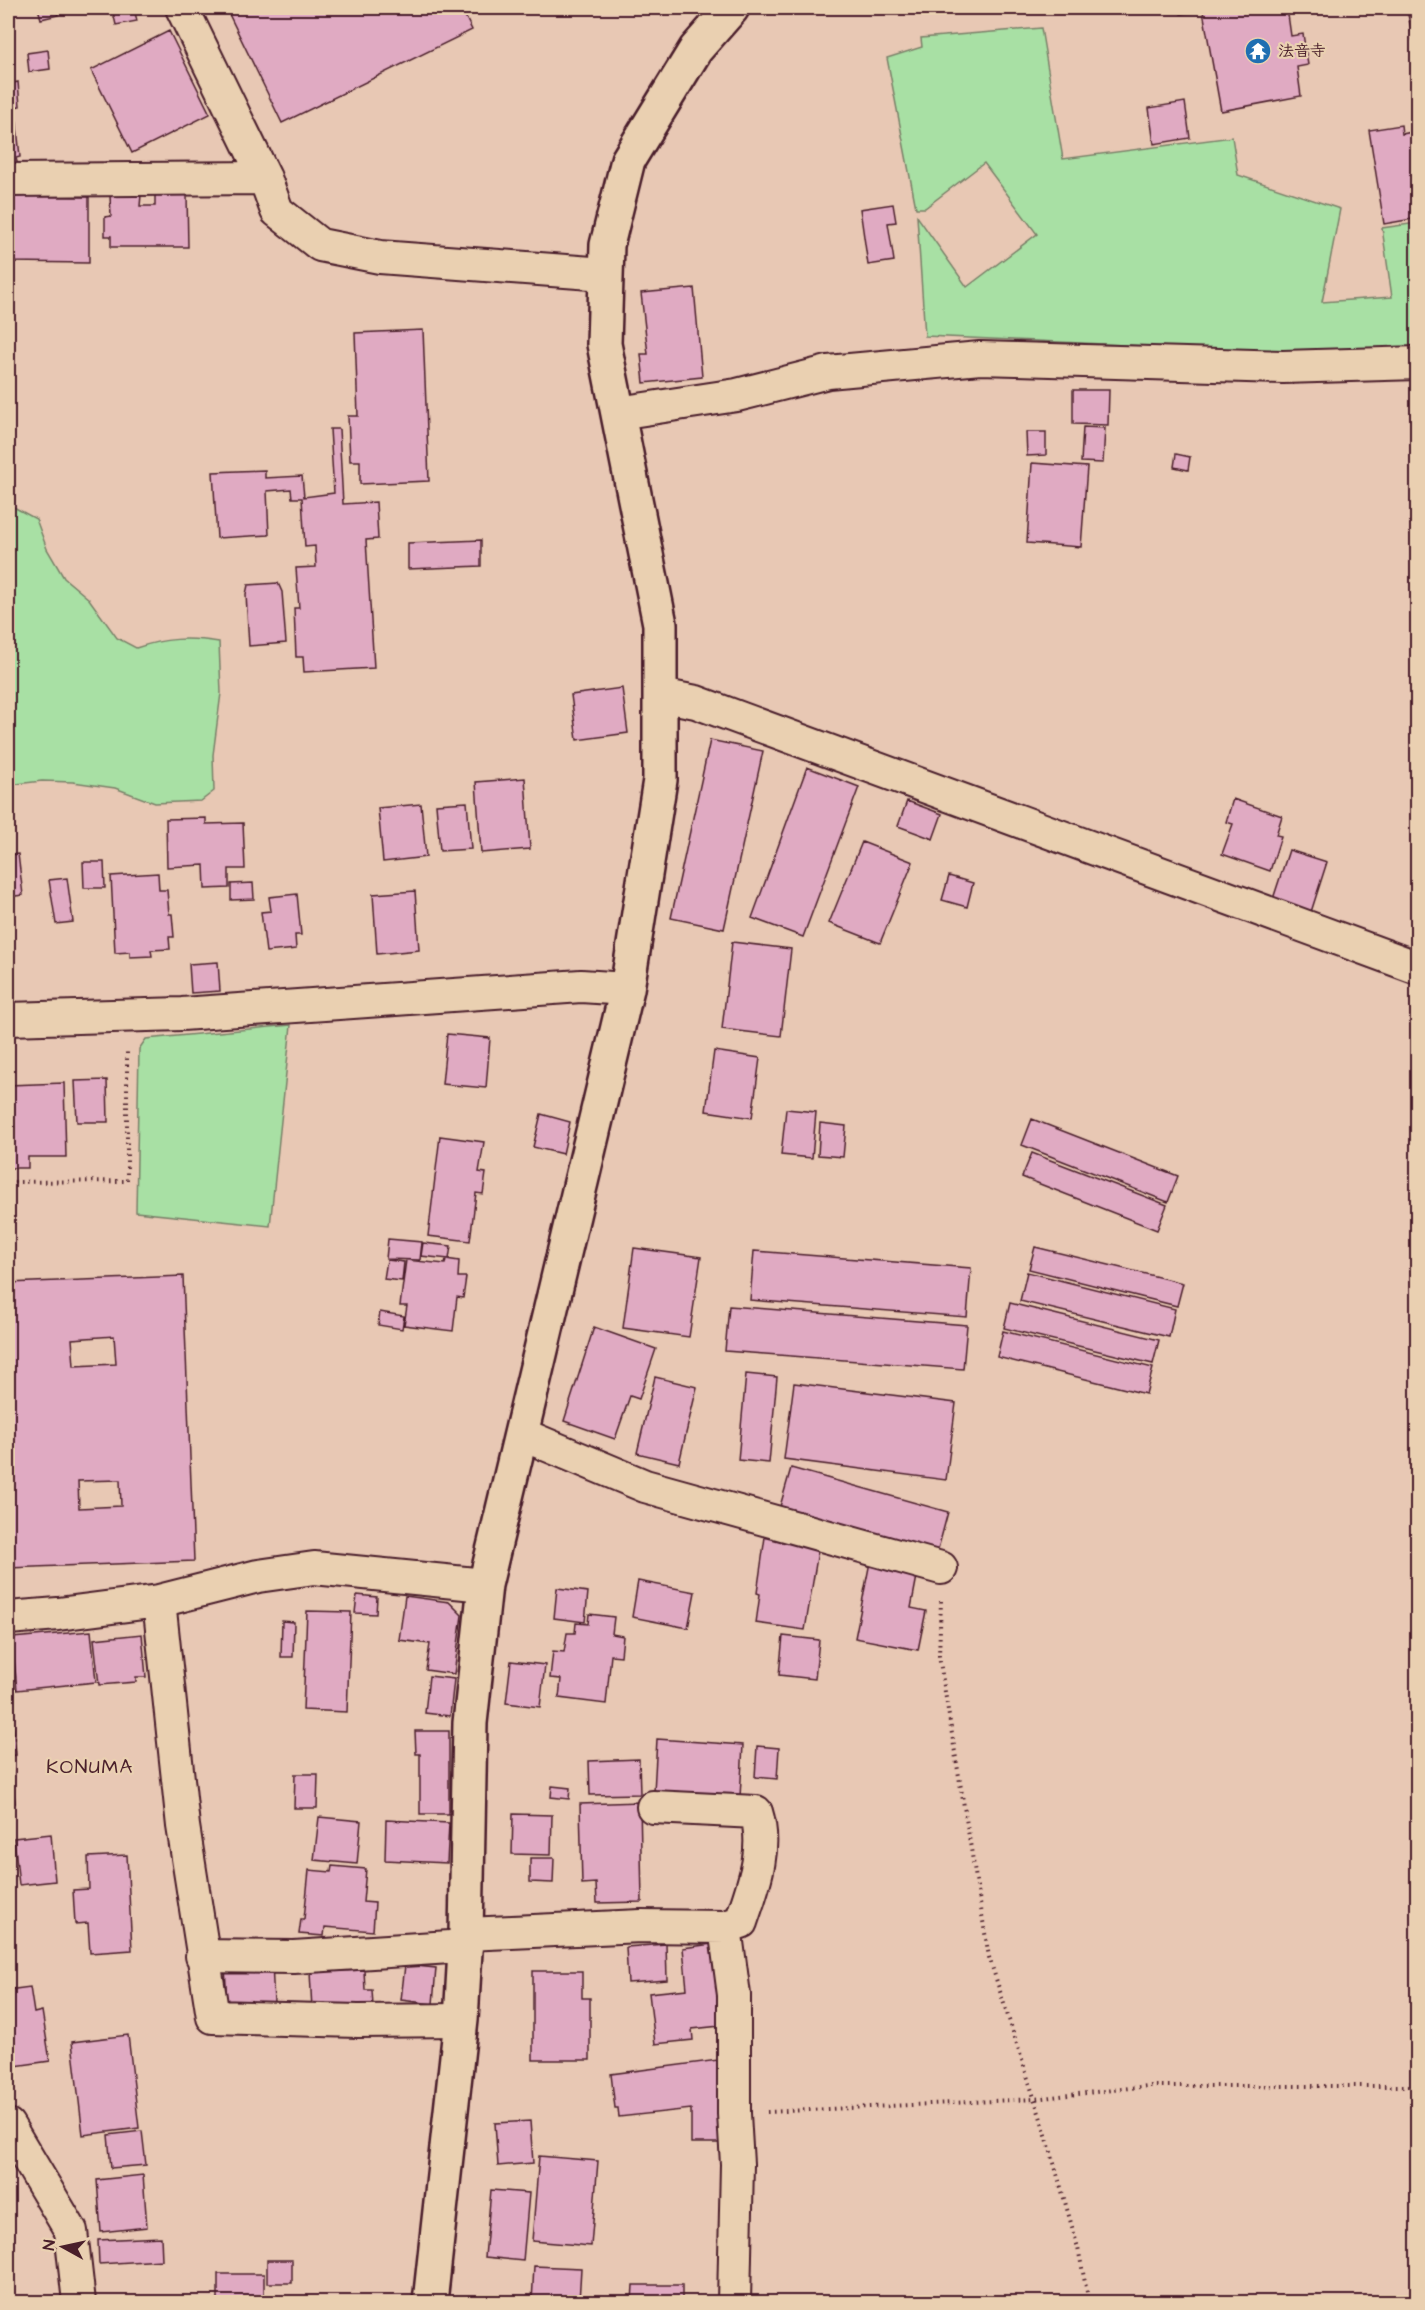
<svg xmlns="http://www.w3.org/2000/svg" width="1425" height="2310" viewBox="0 0 1425 2310" font-family="'Architects Daughter','Klee One',sans-serif">
<style>
.green{fill:#a8e0a4;stroke:#798068;stroke-width:1.5}
.building{fill:#e0aac2;stroke:#4a1f2b;stroke-width:1.5;fill-rule:evenodd}
.lines{fill:none;stroke-linecap:round;stroke-linejoin:round}
.street-casing{stroke:#4a1f2b;stroke-width:36}
.secondary-casing{stroke:#4a1f2b;stroke-width:38}
.path{stroke:#4a1f2b;stroke-width:4;stroke-dasharray:1.5 4.5;stroke-linecap:butt}
.street{stroke:#ead0b1;stroke-width:32}
.secondary{stroke:#ead0b1;stroke-width:33}
.labels{text-anchor:middle;dominant-baseline:central;stroke-width:4.5;stroke-linejoin:round;paint-order:stroke}
.poi-label{font-size:16px;font-weight:bold;fill:#4a1f2b;stroke:#ead0b1;text-anchor:start}
.quarter-label{font-size:20px;letter-spacing:1.5px;fill:#4a1f2b;stroke:#ead0b1}
</style>
<rect width="100%" height="100%" fill="#e8c8b4"/>
<filter id="ink" filterUnits="userSpaceOnUse"><feTurbulence type="fractalNoise" baseFrequency=".0167" numOctaves="2"/><feDisplacementMap in="SourceGraphic" scale="12" xChannelSelector="R" yChannelSelector="G"/><feConvolveMatrix kernelMatrix="1 2 1 2 8 2 1 2 1" color-interpolation-filters="sRGB"/></filter>
<g filter="url(#ink)">
<path class="green" d="M1041 28 1063 159 1232 137 1238 175 1340 209 1322 302 1392 297 1382 228 1417 223V347L1258 351 925 336 917 216 967 287 1037 234 984 163 925 208H916L887 58 922 47 921 38Z
M8 504 36 519 47 549 64 578 89 599 117 638 136 648C165 638 189 637 219 642L221 693 213 755 214 791 201 801 155 803 115 788 73 782 42 781 8 785Z
M291 1025 270 1226 136 1212 139 1049 146 1039Z"/>
<path class="building" d="M38 8H56L58 15 41 19Z
M112 8H134L137 21 116 25Z
M226 8H461L472 30 282 123Z
M1180 8H1287L1291 36 1303 34 1308 65 1297 67 1301 96 1221 111 1203 11 1181 14Z
M1343 8H1361L1344 11Z
M1418 8V52H1416L1407 10Z
M169 31 210 114 132 153 91 70Z
M48 50 50 69 29 72 27 53Z
M8 69H11L13 83 18 82 20 106 15 107 20 157 16 158 17 162 8 163Z
M1185 102 1190 138 1154 144 1149 108Z
M1401 125 1402 134 1412 132 1418 166V218L1384 224 1369 130Z
M110 195H141L140 206H155V195H187L188 247H111V236H105V217L111 216Z
M10 196 89 197V263L10 262Z
M893 204 896 222 888 223 894 261 868 265 860 209Z
M694 288 702 377 644 383 641 354H648L641 293Z
M423 330 429 481 360 484V461H350L348 416H358L355 333Z
M1073 390H1109L1108 425 1073 424Z
M1083 427 1105 428 1103 463 1081 462Z
M330 429H339L343 504 376 502 378 539 366 540 374 668 304 672 303 657H296L294 608H299L296 568 316 567 315 546 305 547 302 498H292L291 489 267 491 269 535 217 538 213 472 265 470V478L302 476 304 497 334 493Z
M1026 432H1046V455L1027 456Z
M1176 454 1190 457 1188 470 1174 467Z
M1032 463 1087 467 1081 547 1027 543Z
M481 540V566L408 569V543Z
M278 583 282 592 286 643 249 646 246 594 248 585Z
M622 688 628 733 577 740 571 695Z
M710 740 763 751 724 929 671 918Z
M807 767 859 787 803 937 752 918Z
M525 778 530 849 481 853 476 782Z
M1233 799 1282 816 1276 835 1281 836 1270 871 1222 854 1233 824 1226 822Z
M907 801 942 814 933 839 898 826Z
M467 802 471 849 440 851 436 804Z
M421 804 426 857 383 862 378 808Z
M206 818V824L243 823 245 869H229V888L205 889 204 865 167 867 166 819Z
M862 842 913 862 880 943 829 923Z
M1289 850 1327 862 1311 912 1273 899Z
M18 854 23 895 8 897V855Z
M83 862H104L105 888H84Z
M158 873 159 890H167L169 914H172L174 937H169L170 949 151 950 152 956 130 957V952L115 953 111 876Z
M949 876 973 883 967 907 942 900Z
M67 878 73 922 56 924 49 880Z
M253 883 254 899 231 900V884Z
M415 891 419 950 377 954 373 894Z
M297 894 301 935H295L296 949 266 952 261 912 271 911 269 897Z
M732 942 791 949 781 1036 722 1029Z
M218 962 220 991 191 993 189 964Z
M8 964 11 988 8 989Z
M447 1034 490 1038 486 1088 442 1084Z
M714 1051 760 1058 752 1118 706 1111Z
M107 1080 108 1122H77L75 1081Z
M64 1083 66 1157H28V1168H8V1085Z
M786 1109 816 1112 812 1158 781 1155Z
M541 1114 570 1122 563 1154 533 1147Z
M1032 1119 1178 1176 1168 1202 1022 1145Z
M820 1123 846 1126 843 1157 818 1155Z
M440 1136 484 1142 479 1172 486 1173 483 1194 476 1193 470 1241 428 1236Z
M1032 1153 1167 1205 1157 1230 1022 1177Z
M388 1239 422 1242 420 1260 386 1259Z
M423 1243 451 1246 449 1259 421 1256Z
M1035 1247 1183 1283 1177 1306 1029 1269Z
M634 1248 701 1257 689 1337 623 1328Z
M754 1251 971 1268 967 1317 750 1300Z
M446 1259 459 1261 458 1277H466L463 1298 457 1297 453 1331 404 1325 407 1306H400L406 1260 445 1264Z
M387 1260 404 1262 402 1281 384 1279Z
M1027 1272 1175 1309 1169 1337 1020 1301Z
M183 1276 194 1561 8 1568V1283ZM114 1336 116 1364 74 1366 72 1339ZM120 1480 121 1506 79 1508 78 1481Z
M1010 1303 1159 1340 1153 1364 1004 1328Z
M729 1306 967 1325 963 1369 725 1351Z
M380 1312 404 1316 402 1329 378 1325Z
M594 1327 656 1349 639 1399 630 1396 615 1439 564 1421Z
M1003 1331 1153 1368 1146 1394 997 1357Z
M746 1374 777 1377 769 1463 738 1460Z
M655 1377 697 1387 679 1463 637 1453Z
M794 1383 956 1403 946 1480 784 1459Z
M791 1468 948 1512 937 1553 779 1510Z
M765 1537 819 1545 805 1630 756 1623 760 1594 757 1593Z
M870 1562 918 1571 911 1608 926 1611 918 1650 855 1638Z
M638 1581 695 1592 688 1628 632 1617Z
M557 1588 588 1592 585 1622 554 1618Z
M357 1595 377 1597 376 1614 355 1613Z
M405 1596 449 1602 462 1615 454 1674 426 1670 430 1644 399 1640Z
M307 1611 351 1612 347 1712 303 1710Z
M589 1614 614 1617 612 1634 623 1636 621 1656 611 1655 606 1704 559 1698 561 1679 550 1678 553 1651 564 1652 567 1633H575L576 1623 588 1624Z
M282 1621 294 1622 293 1657H281Z
M91 1631 96 1682 17 1690 12 1638Z
M142 1634 146 1677H136V1682L99 1685 94 1639Z
M783 1636 819 1640 815 1679 779 1675Z
M511 1661 545 1665 540 1707 506 1703Z
M429 1676 454 1679 450 1716 425 1713Z
M11 1699 16 1755 10 1756 15 1803 8 1804V1700Z
M415 1731H449V1814H420V1754H416Z
M657 1739 743 1745 740 1797 654 1792Z
M757 1746 779 1748 777 1779 755 1777Z
M639 1759 640 1794 590 1795 589 1761Z
M295 1774H318L317 1808H294Z
M552 1786 570 1788 569 1799 551 1797Z
M640 1802 642 1902 597 1903 596 1883 582 1884 580 1804Z
M513 1814 552 1815 551 1855 512 1854Z
M319 1817 361 1821 357 1864 314 1860Z
M386 1820 449 1823 447 1863 385 1860Z
M51 1834 55 1881 19 1885 14 1838Z
M127 1855 132 1950 90 1953 88 1923 75 1924 73 1890 89 1889 88 1857Z
M530 1858H554L553 1883 530 1882Z
M332 1866 366 1869 363 1902 375 1903 373 1931 325 1927 324 1936 299 1934 301 1919H304L309 1870 331 1872Z
M666 1944 667 1980 628 1983 626 1947Z
M712 1944 720 2026 692 2029 693 2040 655 2044 649 1993 687 1989 683 1948Z
M272 1964 274 2002 227 2005 225 1966Z
M405 1965 436 1968 433 2004 401 2000Z
M364 1970 365 1990H372L373 2006 312 2009 310 1972Z
M533 1971H582V1998H590V2060H533Z
M30 1987 34 2013 42 2011 50 2061 8 2067V1990Z
M128 2035 139 2128 83 2135 72 2042Z
M718 2060 719 2143H691V2109L619 2117 618 2108H615L611 2074Z
M530 2121 533 2163 498 2166 495 2123Z
M142 2131 146 2165 111 2168 108 2135Z
M539 2156 598 2161 591 2246 532 2241Z
M143 2175 147 2227 101 2232 97 2180Z
M491 2190 529 2193 523 2261 485 2257Z
M161 2237 162 2260 99 2264 98 2240Z
M267 2260H292V2283H267Z
M534 2266 581 2268 579 2302H532Z
M218 2274H264V2301H218Z
M633 2285H682V2302H632Z
M759 2299 790 2302H759Z"/>
<g class="lines">
<defs>
<path id="street" d="M182 8 265 178 277 211 320 245 380 257 605 274
M8 180 265 178
M618 413 737 395 828 372 980 358 1283 367 1418 363
M660 695 696 702 1418 968
M8 1019 182 1014 581 986 627 989
M521 1434 645 1486 941 1568
M159 1601 183 1826 213 2017 358 2021 461 2020
M8 1618 58 1614 159 1601 258 1576 314 1568 485 1585
M725 1927 734 1995V2114L737 2164 734 2302
M466 1934 641 1926 725 1927 741 1922C753 1886 768 1850 756 1812L653 1807
M202 1956 294 1957 466 1946
M8 2125 71 2231 79 2302"/>
<path id="secondary" d="M430 2302 461 2020 466 1934 470 1723 485 1585 627 989 660 780V624L604 344 607 245 628 160 696 49 732 8"/>
</defs>
<use href="#street" class="street-casing"/>
<use href="#secondary" class="secondary-casing"/>
<path class="path" d="M8 1182 127 1181V1050
M941 1601 939 1656 989 1957 1047 2138 1078 2248 1089 2302
M767 2112 1034 2099 1148 2086H1418"/>
<use href="#street" class="street"/>
<use href="#secondary" class="secondary"/>
</g>
</g>
<defs>
<symbol id="temple-disc" viewBox="-11 -11 22 22"><circle r="9.5" fill="#1f6fb2" stroke="#ead0b1"/><path d="M0-6L5-2H3V0L6.5 2.5H4V6H1.5V3h-3V6H-4V2.5H-6.5L-3 0V-2H-5Z" fill="#fff"/></symbol>
</defs>
<g fill-rule="evenodd">
<use href="#temple-disc" x="1243" y="36" width="30" height="30"/>
</g>
<g class="labels">
<g class="poi-label">
<text x="1278" y="51">法音寺</text>
</g>
<g class="quarter-label">
<text x="90" y="1767">KONUMA</text>
</g>
</g>
<rect width="1425" height="2310" fill="none" stroke="#ead0b1" stroke-width="30"/>
<rect x="15" y="15" width="1395" height="2280" fill="none" stroke="#4a1f2b" stroke-width="2" filter="url(#ink)"/>
<g transform="translate(63 2247) rotate(278)" stroke="#ead0b1" stroke-width="4.5" paint-order="stroke">
<path d="M0-4.5L10 22L0 15L-10 22Z" fill="#4a1f2b"/>
<text y="-9" font-size="16" font-weight="bold" text-anchor="middle" fill="#4a1f2b">N</text>
</g>
</svg>
